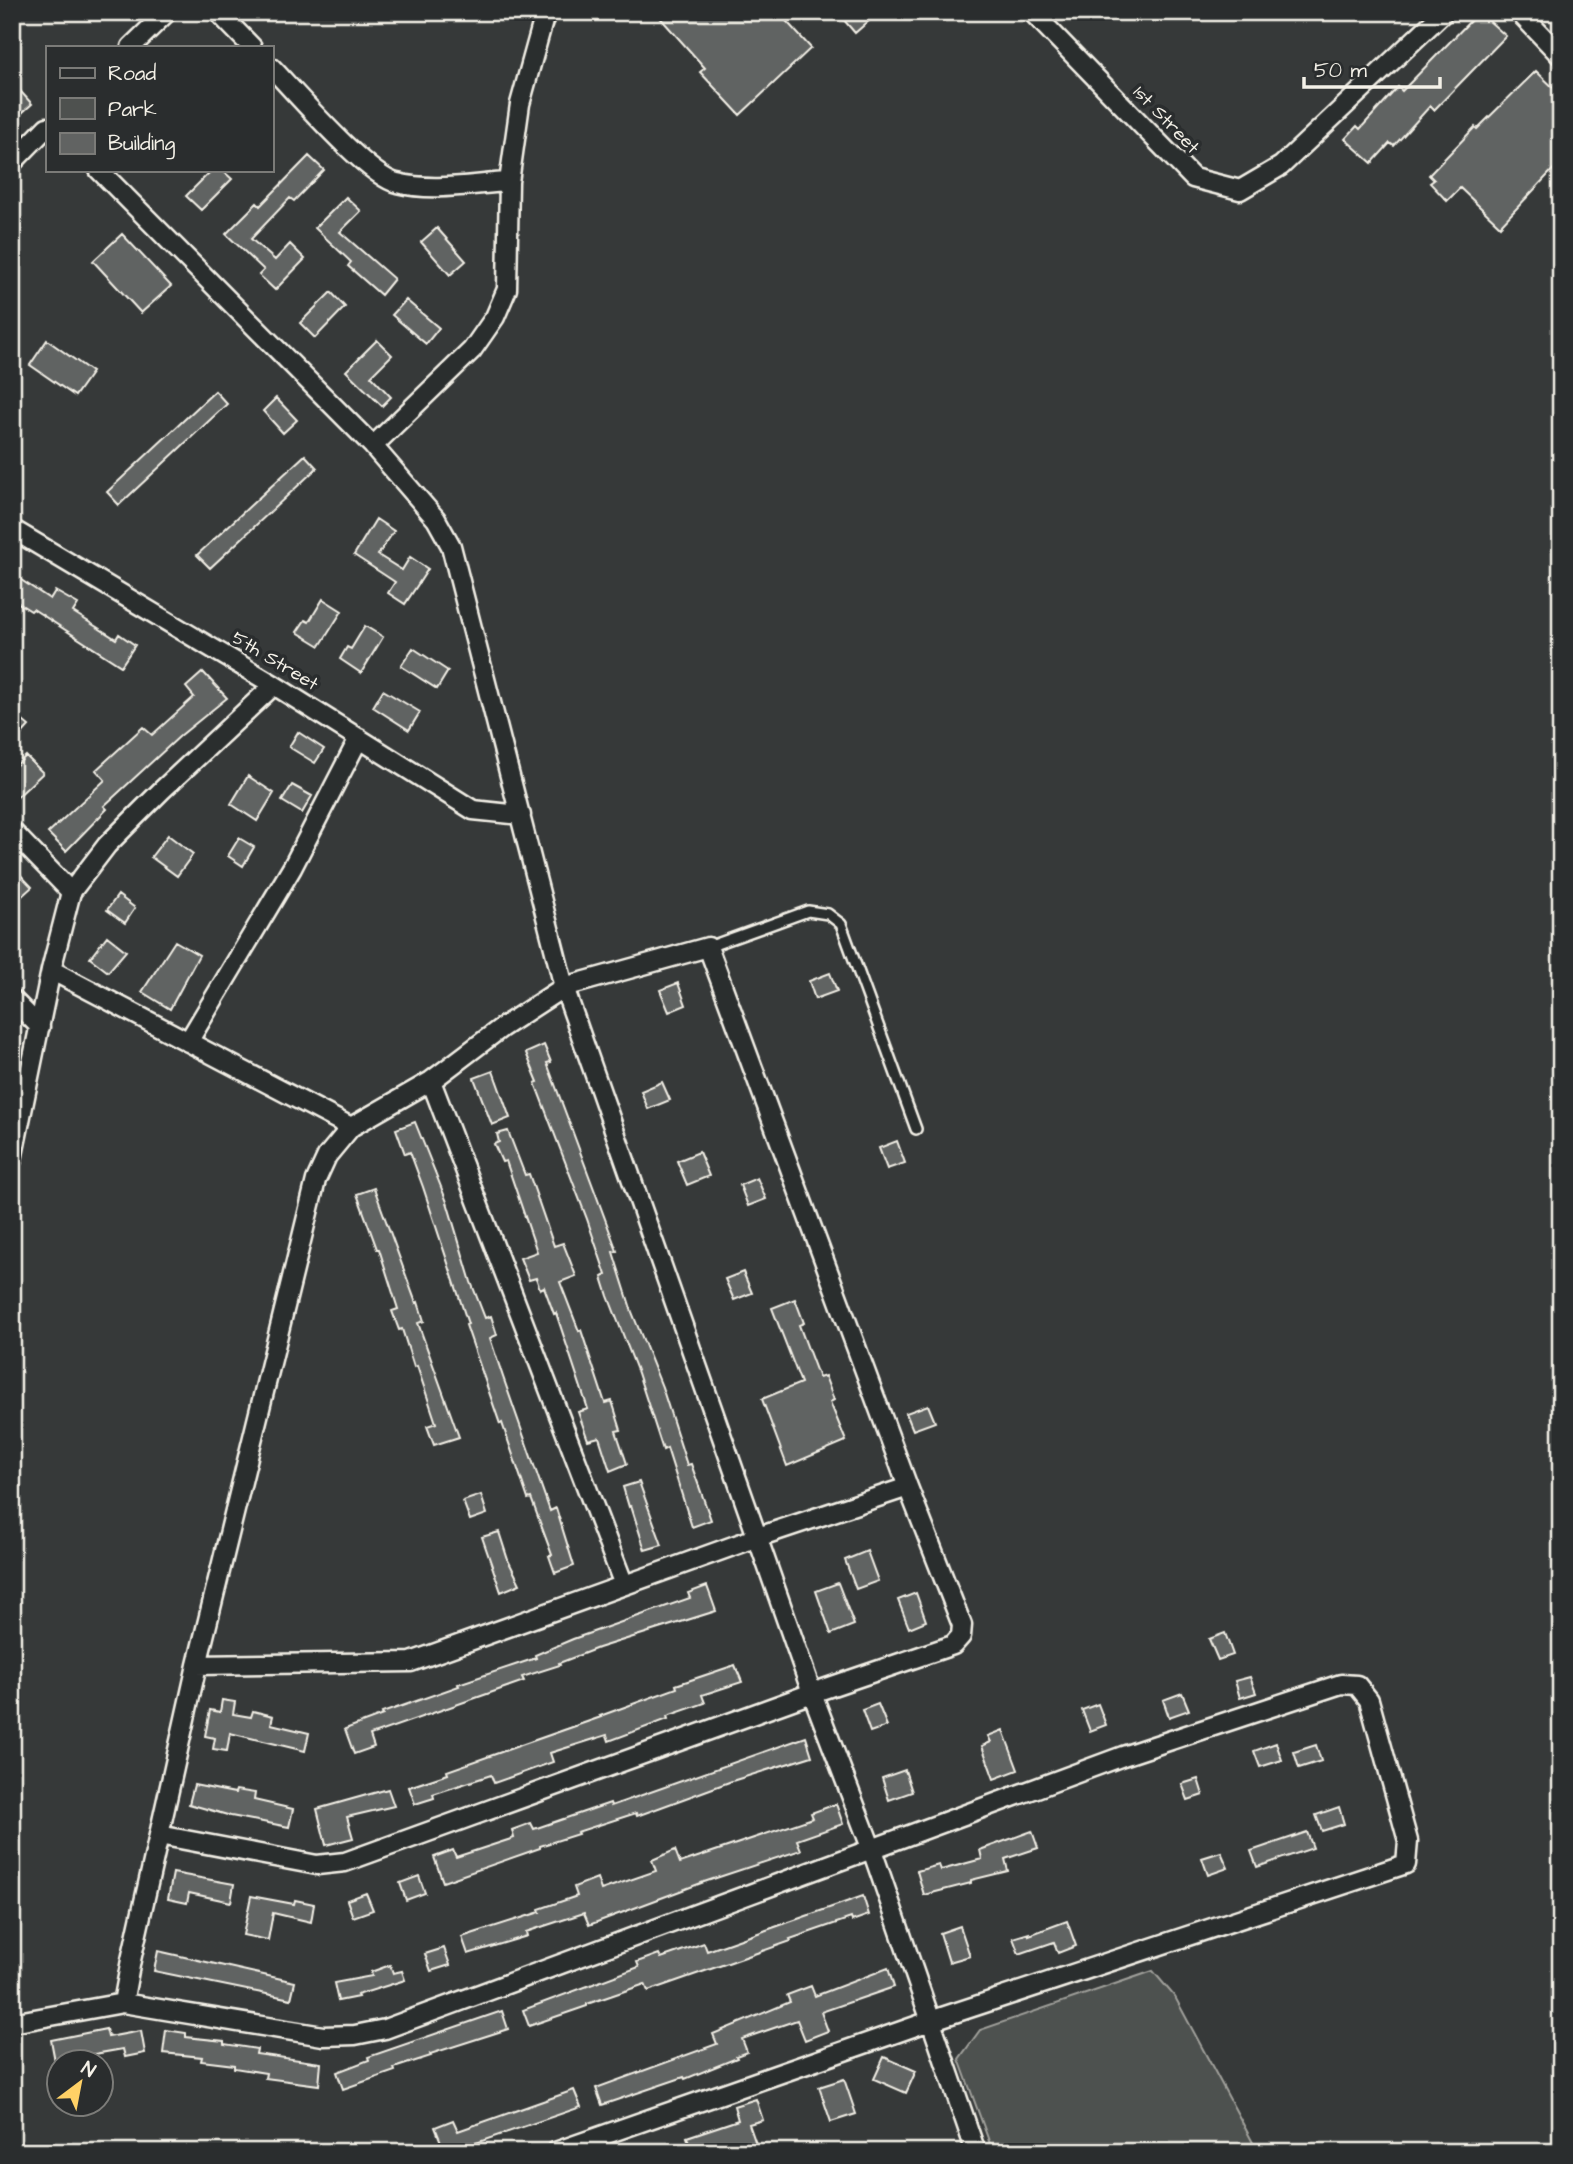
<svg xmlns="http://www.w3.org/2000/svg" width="1573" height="2164" viewBox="0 0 1573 2164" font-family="'Architects Daughter',sans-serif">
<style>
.green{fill:#4e514f;stroke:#a1a19c;stroke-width:2}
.building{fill:#616362;stroke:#f4f1e8;stroke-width:2}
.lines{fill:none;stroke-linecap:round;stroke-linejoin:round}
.service-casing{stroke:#f4f1e8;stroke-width:14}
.minor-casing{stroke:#f4f1e8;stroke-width:23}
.service{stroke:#2a2d2e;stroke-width:9}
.minor{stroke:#2a2d2e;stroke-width:18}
.labels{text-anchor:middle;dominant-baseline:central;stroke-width:7;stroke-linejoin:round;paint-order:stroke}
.street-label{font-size:19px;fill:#f4f1e8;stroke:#2a2d2e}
</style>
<rect width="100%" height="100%" fill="#363939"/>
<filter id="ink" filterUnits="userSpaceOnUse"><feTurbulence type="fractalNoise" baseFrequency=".0143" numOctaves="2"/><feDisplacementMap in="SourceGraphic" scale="14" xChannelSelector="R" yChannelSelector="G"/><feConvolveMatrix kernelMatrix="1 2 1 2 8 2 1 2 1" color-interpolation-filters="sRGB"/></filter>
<g filter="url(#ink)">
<path class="green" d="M1153 1971 1175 1997 1258 2152H993L959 2059 980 2030Z"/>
<path class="building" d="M655 12H778L811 48 740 115 700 72 705 68Z
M837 12H879L855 33Z
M1479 12 1506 36 1434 110 1430 106 1394 146 1390 143 1372 163 1345 139 1357 126 1360 129 1398 87 1402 91Z
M1536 71 1561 95V161L1500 226 1460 188 1447 201 1430 183 1434 180 1429 175 1475 127 1477 129Z
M12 82 32 104 12 122Z
M309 156 324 170 294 201 290 198 251 239 275 260 290 244 305 259 275 290 259 275 264 270 226 234 257 203 260 206Z
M212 170H222L232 179 201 210 186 196Z
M346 197 361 211 340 232 394 279 381 295 348 266 351 262 315 228Z
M437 228 466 261 450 275 421 242Z
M122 234 171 286 141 313 93 261Z
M331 292 345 307 315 338 300 323Z
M406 300 439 328 426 344 392 315Z
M47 340 92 372 75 396 30 365Z
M377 340 392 355 371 376 391 397 382 406 346 371Z
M215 391 227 404 119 505 107 492Z
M276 398 297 420 283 433 263 411Z
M305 455 317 468 210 568 197 555Z
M376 519 394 531 378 555 402 570 410 557 428 569 405 604 388 593 395 582 354 555Z
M12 574 50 599 55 591 78 604 73 612 116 639 119 634 135 645 121 666 33 609 31 611 12 599Z
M323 599 342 611 320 646 297 632 305 620 309 622Z
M365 626 383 637 361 673 340 659 347 647 351 649Z
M413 648 448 671 437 689 401 666Z
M203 672 227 698 180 736 104 806 107 809 66 851 48 833 105 780 96 770 143 727 152 735 194 697 186 687Z
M383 690 420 712 409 730 373 707Z
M12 712 29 726 12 745Z
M298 732 324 749 315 763 289 747Z
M26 756 43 773 12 802V769Z
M248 776 274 793 257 821 231 804Z
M292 785 312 796 302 813 282 801Z
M168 835 193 854 177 876 151 857Z
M239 838 254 847 243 866 228 856Z
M12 866 32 887 12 905Z
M118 895 135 908 125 923 107 910Z
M107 936 126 951 108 972 90 958Z
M175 941 199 955 170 1009 142 992Z
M830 973 837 991 815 999 809 981Z
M678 983 686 1005 669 1012 660 990Z
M544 1045 551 1062 547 1063 617 1251 613 1252 632 1312 662 1387 687 1465 691 1464 711 1520 692 1527 667 1448 663 1450 638 1373 608 1296 602 1277 606 1275 587 1219 535 1083 538 1082 526 1053Z
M493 1071 510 1118 492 1125 474 1078Z
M662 1082 670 1100 648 1109 641 1091Z
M415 1122 447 1202 471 1282 485 1318 491 1316 497 1335 490 1338 503 1377 550 1511 556 1508 574 1566 555 1573 549 1556 552 1555 531 1498 528 1499 502 1423 500 1424 466 1325 468 1324 423 1187 410 1152 405 1154 396 1129Z
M508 1131 525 1175 529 1174 554 1246 563 1243 576 1276 560 1282 579 1331 581 1330 605 1403 612 1401 621 1430 616 1431 627 1464 610 1471 599 1437 588 1440 578 1412 588 1409 556 1313 554 1314 544 1287 540 1289 536 1278 529 1280 520 1258 537 1252 506 1161 502 1162 494 1144 499 1142 497 1134Z
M897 1141 905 1163 887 1169 879 1148Z
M699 1152 709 1176 687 1185 677 1161Z
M757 1178 766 1199 748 1206 740 1185Z
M374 1188 416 1303 418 1302 424 1321 418 1323 459 1437 434 1445 427 1426 436 1423 417 1366 414 1367 402 1329 399 1330 392 1311 398 1309 379 1249H377L357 1194Z
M743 1272 752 1293 734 1300 725 1279Z
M795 1299 804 1323 799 1325 819 1378 825 1376 834 1400 830 1402 846 1441 787 1466 762 1399 801 1383 772 1308Z
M928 1405 935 1422 913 1430 906 1413Z
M639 1482 662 1545 645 1550 631 1506 629 1507 623 1487Z
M481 1495 487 1514 470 1520 463 1501Z
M499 1532 508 1560 520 1584 501 1592 482 1537Z
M867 1551 878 1581 856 1589 845 1560Z
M838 1583 854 1625 831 1634 816 1591Z
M707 1586 716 1611 598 1648 559 1663 560 1665 522 1677 524 1681 370 1735 374 1747 354 1754 345 1729 383 1715 382 1713 459 1686 458 1684 536 1658 535 1655 573 1639 690 1598 688 1593Z
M916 1593 926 1621 909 1628 898 1600Z
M1225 1633 1233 1655 1218 1660 1209 1639Z
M735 1665 742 1682 702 1695 705 1703 667 1716 668 1719 609 1741 607 1735 550 1753 553 1762 494 1783 491 1775 433 1794 434 1798 415 1804 409 1787 448 1774 447 1771 601 1717 600 1716 677 1688 676 1685Z
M1250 1677 1256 1693 1240 1698 1235 1681Z
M1182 1693 1189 1710 1169 1717 1163 1700Z
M222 1700 235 1702 233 1714 251 1717 253 1711 273 1716 271 1724 309 1733 305 1751 230 1733 227 1751 213 1749 215 1738 205 1736 210 1710 220 1712Z
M878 1704 887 1726 870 1732 862 1710Z
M1098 1704 1106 1725 1090 1731 1082 1710Z
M1003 1730 1018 1770 994 1779 982 1746 991 1742 988 1736Z
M806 1737 812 1756 732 1781 637 1816 636 1813 577 1832 578 1834 540 1846V1848L443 1882 434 1857 453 1850 456 1857 514 1838 512 1830 531 1823 534 1829 610 1803 611 1806Z
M1276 1743 1282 1760 1260 1767 1254 1751Z
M1316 1745 1321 1761 1299 1768 1294 1752Z
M905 1770 912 1792 889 1800 882 1778Z
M1198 1779 1203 1795 1188 1800 1182 1784Z
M194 1785 235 1793 236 1790 255 1793 254 1800 293 1809 289 1827 231 1816 189 1804Z
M388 1789 394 1806 347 1817 353 1838 326 1845 317 1809Z
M836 1804 843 1824 797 1840 801 1850 704 1882 589 1925 584 1913 526 1932 527 1936 468 1954 462 1937 540 1912 539 1909 577 1896 574 1887 597 1878 601 1890 656 1871 652 1860 675 1850 680 1863 813 1818 811 1813Z
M1339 1807 1344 1824 1322 1831 1316 1815Z
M1032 1831 1038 1848 1005 1859 1008 1871 971 1880V1883L924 1895 917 1871 939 1865 941 1870 982 1859 980 1850Z
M1307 1832 1313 1848 1257 1867 1251 1851Z
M1221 1852 1228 1868 1208 1875 1202 1858Z
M173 1873 234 1884 231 1902 189 1893 187 1903 168 1899Z
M419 1876 425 1893 406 1900 400 1883Z
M366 1893 373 1910 353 1917 347 1900Z
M251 1896 294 1904 295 1900 314 1904 311 1922 273 1913 268 1940 243 1935Z
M863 1896 869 1915 852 1921 851 1918 790 1939 791 1941 648 1991 645 1984 587 2004V2006L529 2026 523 2010 639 1967 637 1962 659 1954 661 1958 704 1943 707 1951Z
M1067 1921 1076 1946 1058 1953 1054 1942 1019 1954 1013 1938 1029 1933V1935Z
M960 1926 970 1956 949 1962 940 1933Z
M444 1948 450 1965 431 1971 425 1954Z
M158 1951 295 1982 291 1999 154 1971Z
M390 1965 393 1973 402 1971 405 1980 357 1995 358 1997 338 2001 334 1983 372 1976 371 1972Z
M888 1968 894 1987 821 2012 828 2031 805 2040 797 2020 742 2039 747 2052 736 2056 737 2058 685 2079 684 2077 602 2105 596 2088 717 2044 713 2034 790 2002 787 1995 811 1986 815 1996Z
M502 2011 508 2029 430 2054 431 2056 394 2068 395 2071 343 2089 337 2072 369 2060 368 2057Z
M106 2029 108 2037 141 2031 145 2053 125 2057 123 2049 55 2061 51 2040Z
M166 2030 186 2033V2037L224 2041V2044L257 2049 256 2054 321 2063 319 2085 265 2078 266 2073 234 2068V2065L201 2061 202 2057 163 2053Z
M884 2057 916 2071 906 2093 874 2079Z
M844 2079 856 2114 831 2122 819 2087Z
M574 2090 581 2107 464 2147 466 2152H445L435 2127 453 2120 458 2131Z
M756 2099 763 2120 749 2124 756 2144 734 2152H692L687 2137 738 2120 734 2106Z"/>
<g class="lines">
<defs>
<path id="service" d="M708 947 808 911 828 914 841 924 916 1129"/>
<path id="minor" d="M218 12 252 47
M548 12 543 21 520 104 509 182 507 289 495 317 472 350 373 446 436 519 451 546 564 987 812 1693 872 1850 976 2152
M1032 12 1193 178 1240 190 1281 166 1444 12
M1519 12 1561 56
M131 47 167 12
M271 67C295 92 368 177 397 183 433 192 472 184 509 182
M12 163 47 127
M99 170 373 446
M12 529 274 685 473 810 521 815
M12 831 71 892
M51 970 351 1127
M12 999 40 1027
M188 1042 292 868 359 738
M431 1081 624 1585
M12 1160 51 970 71 892 107 845 162 790 274 685
M197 1665 411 1662 758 1537 908 1487
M123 2003 131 1960 197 1665 316 1180 327 1156 351 1127 431 1081 501 1028 564 987 708 947 908 1487 962 1625 961 1636 953 1645 812 1693 345 1862 317 1865 159 1835
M12 2023 123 2003 323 2036 355 2035 385 2029 1123 1756 1341 1684 1357 1685 1369 1700 1408 1841 1406 1864 930 2021 555 2152"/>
</defs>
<use href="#service" class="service-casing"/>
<use href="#minor" class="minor-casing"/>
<use href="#service" class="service"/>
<use href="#minor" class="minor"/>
</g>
</g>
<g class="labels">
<g class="street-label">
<text transform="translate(1166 120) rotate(46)">1st Street</text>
<text transform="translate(275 661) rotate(31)">5th Street</text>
</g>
</g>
<rect width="1573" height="2164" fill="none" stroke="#2a2d2e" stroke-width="42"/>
<rect x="21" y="21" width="1531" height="2122" fill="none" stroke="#f4f1e8" stroke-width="2.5" filter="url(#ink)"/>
<rect x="46" y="46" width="228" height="126" fill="#2a2d2e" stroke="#7b7b78" stroke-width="2"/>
<rect x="60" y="68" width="35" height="10" fill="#2a2d2e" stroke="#7b7b78" stroke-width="2"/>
<text x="108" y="80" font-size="21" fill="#f4f1e8">Road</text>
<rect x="60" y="98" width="35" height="21" fill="#4e514f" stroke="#7b7b78" stroke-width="2"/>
<text x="108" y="116" font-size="21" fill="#f4f1e8">Park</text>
<rect x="60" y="133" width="35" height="21" fill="#616362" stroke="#7b7b78" stroke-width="2"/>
<text x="108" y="150" font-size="21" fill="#f4f1e8">Building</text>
<g transform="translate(80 2083) rotate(32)"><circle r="33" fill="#2a2d2e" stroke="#7b7b78" stroke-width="2"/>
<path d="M0-5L12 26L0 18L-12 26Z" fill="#ffd166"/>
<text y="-10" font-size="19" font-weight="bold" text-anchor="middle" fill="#f4f1e8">N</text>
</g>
<path d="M1304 77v10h136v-10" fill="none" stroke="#f4f1e8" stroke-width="3.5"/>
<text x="1314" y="77" font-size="21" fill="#f4f1e8" stroke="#2a2d2e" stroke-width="5" paint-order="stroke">50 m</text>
</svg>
